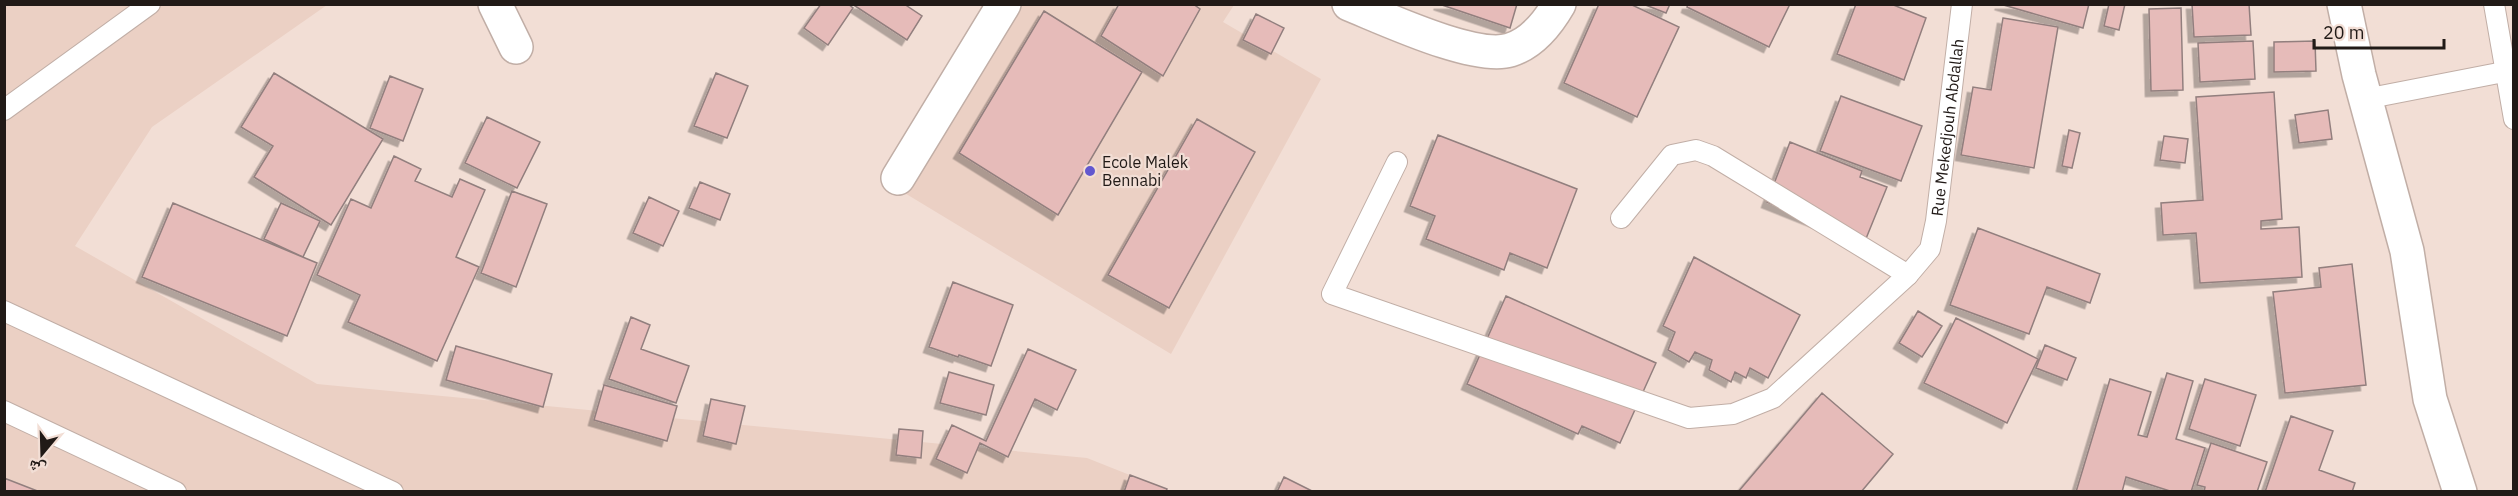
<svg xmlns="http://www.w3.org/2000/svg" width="2518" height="496" viewBox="0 0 2518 496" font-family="'IBM Plex Sans','Noto Naskh Arabic',sans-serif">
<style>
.built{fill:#ebd0c4}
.building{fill:#e6bbb9;stroke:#927f7e;stroke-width:1.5;filter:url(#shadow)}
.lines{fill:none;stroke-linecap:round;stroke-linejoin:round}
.lane-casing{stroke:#c1aea6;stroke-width:22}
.street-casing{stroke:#c1aea6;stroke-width:36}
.secondary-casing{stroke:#c1aea6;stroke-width:36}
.lane{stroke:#fff;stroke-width:20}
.street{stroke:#fff;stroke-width:33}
.secondary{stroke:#fff;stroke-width:33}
.poi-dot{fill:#6257cf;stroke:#f2ded5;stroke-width:2}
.labels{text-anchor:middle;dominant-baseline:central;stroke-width:4.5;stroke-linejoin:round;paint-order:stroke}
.street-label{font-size:16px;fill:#211a17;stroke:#f2ded5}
.poi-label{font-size:16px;fill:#211a17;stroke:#f2ded5;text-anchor:start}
</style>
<defs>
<filter id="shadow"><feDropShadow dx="-5.5" dy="5.5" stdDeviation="0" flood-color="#0004"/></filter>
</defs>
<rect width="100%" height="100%" fill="#f2ded5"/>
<path class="built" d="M4 5H327L152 127 75 246 317 384 1087 458 1170 491H5Z
M1009 5H1234L1223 22 1321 79 1171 354 898 189Z"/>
<path class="building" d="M821 4H848L853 8 828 45 804 28Z
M852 4H904L922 16 907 40Z
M1119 4H1193L1200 9 1163 76 1101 36Z
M1439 4H1517L1510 28Z
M1599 4H1630L1679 27 1637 117 1564 83Z
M1643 4H1670L1666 13Z
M1688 4H1790L1769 47 1687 7Z
M1856 4H1891L1926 18 1904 80 1837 54Z
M2000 4H2089L2083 28Z
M2109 4H2125L2119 30 2104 26Z
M2192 4H2249L2251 35 2194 37Z
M2181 8 2183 90 2151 91 2149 9Z
M1044 11 1142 72 1058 215 959 153Z
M1256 14 1284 28 1271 54 1243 40Z
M2003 18 2058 27 2034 168 1961 155 1973 87 1991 90Z
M2253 41 2255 79 2200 82 2198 43Z
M2315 41 2316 71 2274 72V42Z
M274 73 383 139 331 225 254 177 273 146 241 127Z
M716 73 748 86 727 138 694 126Z
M390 76 423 89 403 141 370 128Z
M2274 92 2282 219 2261 221V229L2299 227 2302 277 2200 283 2196 233 2163 235 2161 203 2203 200 2196 97Z
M1841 96 1922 126 1901 181 1820 151Z
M2328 110 2332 139 2299 143 2295 115Z
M487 117 540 142 517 188 465 163Z
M1197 119 1255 152 1169 308 1108 275Z
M2069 130 2080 133 2072 168 2062 166Z
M1438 135 1577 189 1547 268 1510 253 1504 270 1426 239 1435 216 1410 206Z
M2164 136 2188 139 2185 163 2160 160Z
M1790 142 1862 171 1860 177 1887 187 1865 241 1767 202Z
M394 156 421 169 415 181 452 197 460 179 485 190 456 257 479 267 437 361 348 322 360 295 317 275 351 199 371 208Z
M700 182 730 194 720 220 689 208Z
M512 191 547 204 516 287 481 273Z
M649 197 679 211 663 246 633 233Z
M173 203 317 263 287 336 142 277Z
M281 203 320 221 303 257 264 239Z
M1978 228 2100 274 2090 303 2047 287 2029 334 1950 305Z
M1694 257 1800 315 1768 378 1750 368 1746 378 1735 372 1731 382 1709 370 1712 360 1695 352 1689 362 1668 350 1675 332 1663 326Z
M2352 264 2366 385 2285 393 2273 292 2321 287 2319 268Z
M953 282 1013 305 991 366 959 355 958 357 929 347Z
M1506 296 1656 363 1620 443 1582 426 1578 434 1467 384Z
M1918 311 1942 326 1922 357 1899 343Z
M631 317 650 325 641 349 689 366 676 403 609 379Z
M1956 318 2038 359 2007 423 1924 383Z
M2045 345 2076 358 2067 380 2036 368Z
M456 346 552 374 543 407 446 380Z
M1028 349 1076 370 1057 410 1035 399 1008 457 980 443 967 473 936 459 952 425 986 441Z
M949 372 994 385 986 415 940 403Z
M2167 373 2193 381 2176 439 2205 448 2191 492H2173L2126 477 2122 492H2076L2110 379 2151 392 2138 435 2147 437Z
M2205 379 2256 395 2240 446 2189 429Z
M604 385 677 406 667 441 594 420Z
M1822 393 1893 454 1861 492H1738Z
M711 399 745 406 736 444 703 436Z
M2291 416 2333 431 2319 470 2355 483 2352 492H2265Z
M899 429 923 431 921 458 896 455Z
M2211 443 2267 462 2257 492H2204L2205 487 2197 485Z
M1130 475 1167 489 1166 492H1124Z
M1284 477 1314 492H1277Z
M4 478 40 492H4Z"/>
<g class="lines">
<defs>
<g id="lane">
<path d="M2494 4 2514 119"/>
<path d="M2365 99 2514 70"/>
<path d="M4 110 150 4"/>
<path id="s1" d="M1397 162 1332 294 1689 418 1733 414 1773 398 1908 275 1930 249 1936 221 1962 4"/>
<path d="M1621 218 1672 155 1696 150 1713 156 1908 275"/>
<path d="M4 311 393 492"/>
<path d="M4 411 176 492"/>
</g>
<path id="street" d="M495 4 516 47
M1349 4C1384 18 1475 61 1510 50 1533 43 1548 23 1559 4
M898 178 1004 4"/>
<path id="secondary" d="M2344 4 2359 75 2407 251 2430 399 2460 492"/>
</defs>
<use href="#lane" class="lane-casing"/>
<use href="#street" class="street-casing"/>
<use href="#secondary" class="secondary-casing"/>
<use href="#lane" class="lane"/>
<use href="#street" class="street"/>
<use href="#secondary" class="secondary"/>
</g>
<circle class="poi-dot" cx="1090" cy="171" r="6"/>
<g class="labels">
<g class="street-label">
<text stroke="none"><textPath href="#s1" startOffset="952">Rue Mekedjouh Abdallah</textPath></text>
</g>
<g class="poi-label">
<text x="1102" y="162">Ecole Malek<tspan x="1102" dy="18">Bennabi</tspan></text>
</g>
</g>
<rect width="2518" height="496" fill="none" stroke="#211a17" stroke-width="12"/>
<g transform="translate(42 454) rotate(199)" stroke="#f2ded5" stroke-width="4.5" paint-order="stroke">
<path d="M0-4.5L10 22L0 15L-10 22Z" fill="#211a17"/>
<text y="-9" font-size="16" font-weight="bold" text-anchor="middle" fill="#211a17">ش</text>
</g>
<path d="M2314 39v9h130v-9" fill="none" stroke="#211a17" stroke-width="3"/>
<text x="2323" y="39" font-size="18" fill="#211a17" stroke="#f2ded5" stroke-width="4.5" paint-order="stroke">20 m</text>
</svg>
